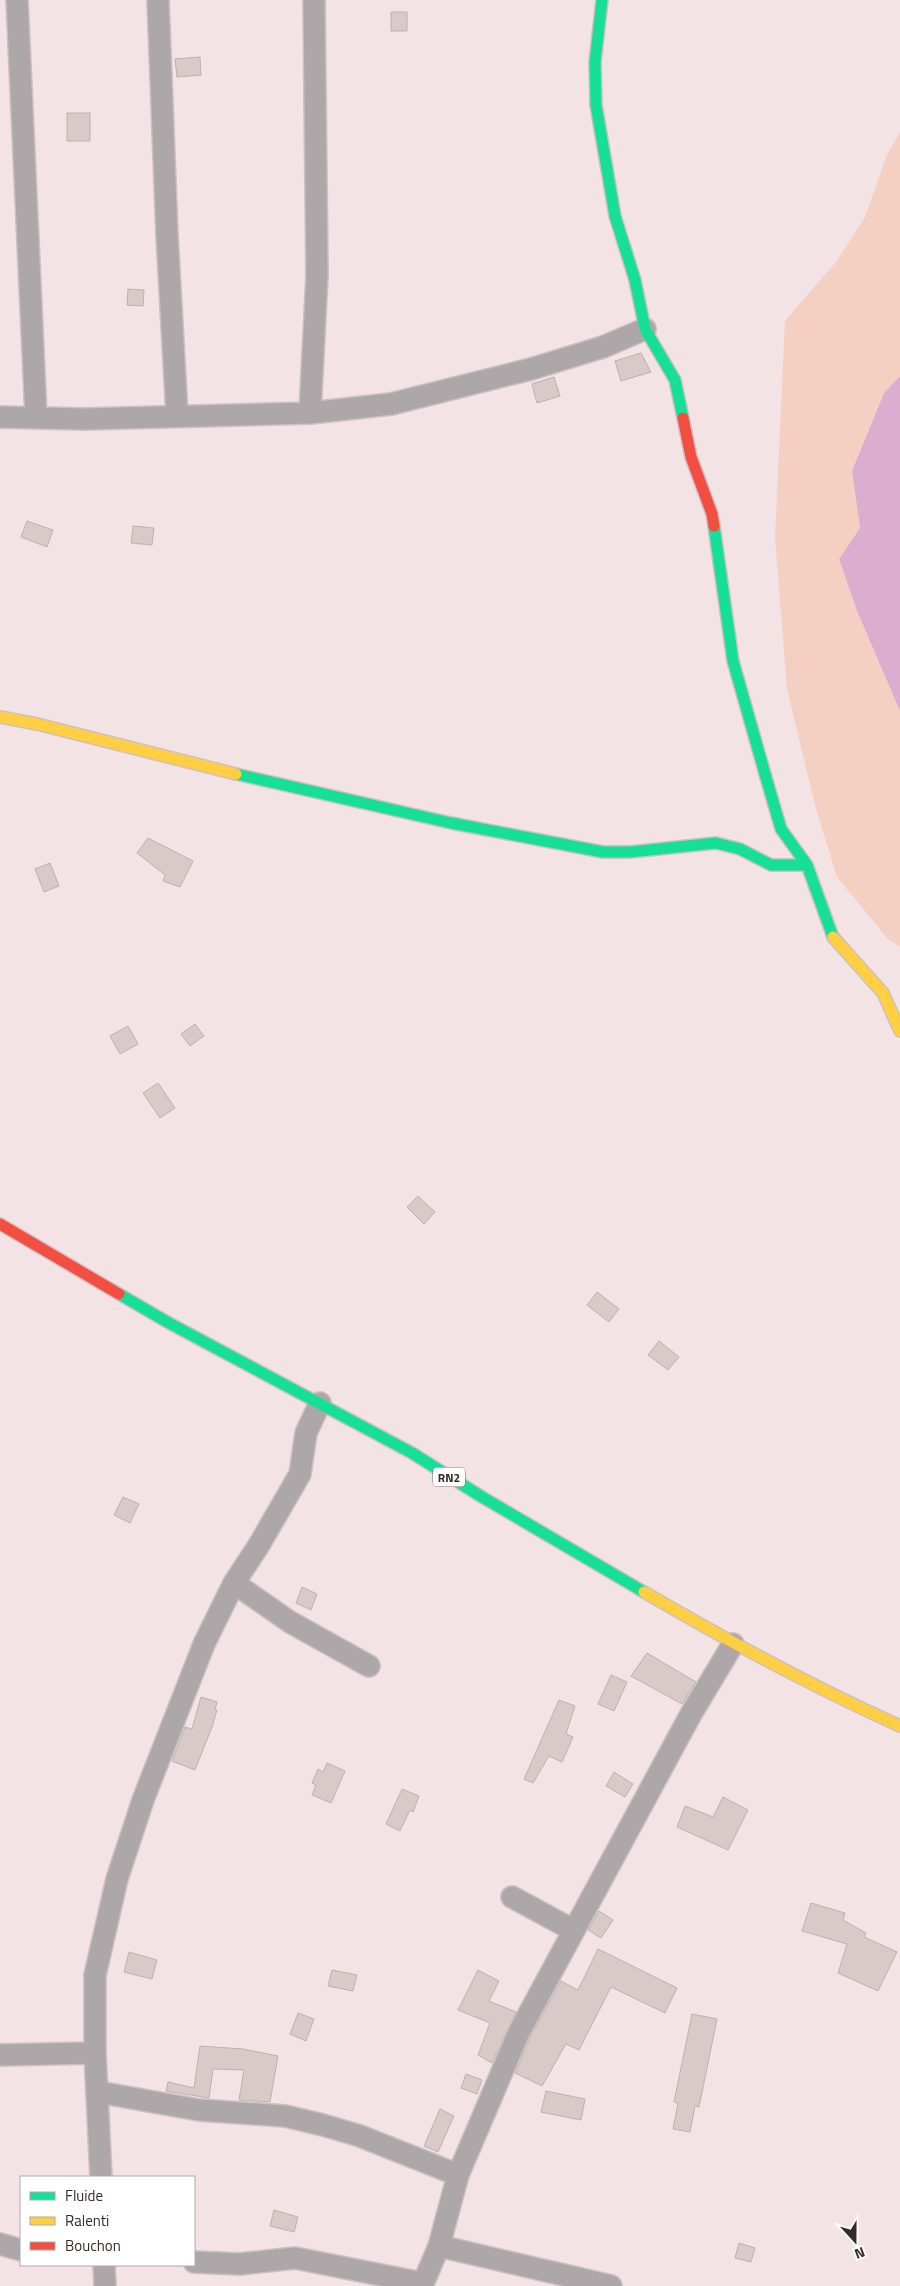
<svg xmlns="http://www.w3.org/2000/svg" width="900" height="2286" viewBox="0 0 900 2286" font-family="'Titillium Web',sans-serif">
<style>
.green{fill:#f3d0c2}
.water{fill:#dbaecf}
.building{fill:#d9caca;stroke:#beb0b0}
.lines{fill:none;stroke-linecap:round;stroke-linejoin:round}
.street-casing{stroke:#cdc0c1;stroke-width:24}
.fast-casing{stroke:#cdc0c1;stroke-width:14}
.slow-casing{stroke:#cdc0c1;stroke-width:14}
.jam-casing{stroke:#cdc0c1;stroke-width:14}
.street{stroke:#aea7a9;stroke-width:21}
.fast{stroke:#16e098;stroke-width:11}
.slow{stroke:#ffcf43;stroke-width:11}
.jam{stroke:#f24e42;stroke-width:11}
.labels{text-anchor:middle;dominant-baseline:central;stroke-width:5;stroke-linejoin:round;paint-order:stroke}
.shield{fill:#fff;stroke:#736a6b;stroke-width:1}
.shield-label{font-size:12px;font-weight:bold;fill:#372a2b}
</style>
<rect width="100%" height="100%" fill="#f4e3e5"/>
<path class="green" d="M900 132V376L884 393 852 471 860 528 839 559 857 611 900 711V947L888 939 837 877 816 809 787 689 775 537 785 321 836 262 865 217 886 157Z"/>
<path class="water" d="M900 376V711L857 611 839 559 860 528 852 471 884 393Z"/>
<path class="building" d="M391 12H407V31H391Z
M200 57 201 75 177 77 175 59Z
M67 113H90V141H67Z
M128 289 144 290 143 306 127 305Z
M641 353 651 372 621 381 615 361Z
M554 377 560 396 537 403 532 384Z
M27 521 53 530 47 547 21 537Z
M133 526 154 528 152 545 131 543Z
M148 838 193 861 180 887 163 881 165 875 137 853Z
M50 863 59 886 44 892 35 869Z
M195 1024 204 1036 190 1046 181 1034Z
M128 1026 138 1044 120 1054 110 1036Z
M158 1083 175 1108 160 1118 143 1093Z
M418 1196 435 1212 424 1224 407 1207Z
M597 1292 619 1309 609 1322 587 1305Z
M659 1341 679 1357 668 1370 648 1355Z
M123 1497 139 1504 130 1523 114 1515Z
M302 1587 317 1594 311 1610 296 1603Z
M647 1653 696 1682 682 1704 631 1676Z
M611 1675 627 1682 614 1711 598 1704Z
M201 1697 217 1702 215 1710H217L212 1727 195 1770 172 1761 185 1727 192 1729Z
M559 1700 575 1706 566 1734 573 1737 562 1762 549 1756 533 1783 524 1779Z
M327 1763 345 1771 331 1803 312 1795 316 1785 312 1783 318 1769 323 1772Z
M614 1772 633 1784 625 1797 606 1786Z
M402 1789 419 1796 413 1812 410 1810 400 1831 386 1824Z
M723 1797 748 1810 728 1850 677 1827 685 1806 713 1817Z
M811 1903 845 1913 843 1920 866 1933 864 1937 897 1952 878 1991 838 1973 847 1944 802 1931Z
M599 1911 613 1920 601 1938 588 1930Z
M598 1949 677 1988 665 2013 611 1987 579 2050 566 2044 542 2086 515 2073 530 2037 561 1981 578 1990Z
M129 1952 157 1960 152 1979 124 1972Z
M332 1970 357 1975 353 1991 328 1986Z
M478 1970 499 1981 489 2001 516 2012 492 2063 478 2055 490 2023 458 2010Z
M298 2013 314 2019 306 2041 290 2034Z
M692 2014 717 2019 699 2107 695 2106 690 2132 673 2129 678 2103 674 2102Z
M200 2046 243 2049 278 2056 270 2102 239 2100 244 2070 213 2069 209 2098 166 2091 168 2082 194 2088Z
M466 2074 482 2080 477 2094 461 2088Z
M546 2091 585 2099 581 2120 541 2112Z
M440 2109 454 2116 438 2152 424 2146Z
M274 2210 298 2217 294 2232 270 2226Z
M739 2243 755 2248 751 2262 735 2258Z"/>
<g class="lines">
<defs>
<path id="street" d="M17 0 36 417
M158 0 167 235 177 415
M310 413 317 275 314 0
M0 417 84 419 310 413 391 404 531 369 603 347 645 329
M234 1583 290 1622 369 1666
M512 1897 573 1930
M0 2055 95 2053
M98 2092 199 2110 285 2116 323 2125 360 2136 458 2175
M101 2177 95 2053V1975L117 1879 143 1800 204 1644 234 1583 259 1545 300 1474 306 1433 320 1403
M0 2244 21 2250
M439 2246 611 2286
M194 2262 240 2264 295 2258 422 2283
M104 2265 105 2286
M422 2286 439 2246 458 2175 519 2032 691 1714 733 1644"/>
<path id="fast" d="M602 0 595 62 596 105 615 216 635 280 645 329 675 380 683 418
M714 526 733 661 767 781 781 829 807 865 833 937
M236 774 451 823 603 852H630L716 843 740 849 771 865H807
M119 1294 169 1323 412 1453 482 1497 644 1592"/>
<path id="slow" d="M0 717 37 724 236 774
M833 937 883 993 900 1031
M644 1592C728 1641 811 1686 900 1726"/>
<path id="jam" d="M683 418 691 457 712 514 714 526
M0 1224 119 1294"/>
</defs>
<use href="#street" class="street-casing"/>
<use href="#fast" class="fast-casing"/>
<use href="#slow" class="slow-casing"/>
<use href="#jam" class="jam-casing"/>
<use href="#street" class="street"/>
<use href="#fast" class="fast"/>
<use href="#slow" class="slow"/>
<use href="#jam" class="jam"/>
</g>
<g class="labels">
<rect class="shield" x="433" y="1467.5" width="32" height="19" rx="4"/>
<g class="shield-label">
<text x="449" y="1477">RN2</text>
</g>
</g>
<rect x="20" y="2176" width="175" height="90" fill="#ffffff" stroke="#afaaaa"/>
<rect x="30" y="2192" width="25" height="8" fill="#16e098" stroke="#afaaaa"/>
<text x="65" y="2201" font-size="15" fill="#372a2b">Fluide</text>
<rect x="30" y="2217" width="25" height="8" fill="#ffcf43" stroke="#afaaaa"/>
<text x="65" y="2226" font-size="15" fill="#372a2b">Ralenti</text>
<rect x="30" y="2242" width="25" height="8" fill="#f24e42" stroke="#afaaaa"/>
<text x="65" y="2251" font-size="15" fill="#372a2b">Bouchon</text>
<g transform="translate(855 2241) rotate(159)" stroke="#ffffff" stroke-width="4" paint-order="stroke">
<path d="M0-4L9 19L0 12L-9 19Z" fill="#372a2b"/>
<text y="-8" font-size="14" font-weight="bold" text-anchor="middle" fill="#372a2b">N</text>
</g>
</svg>
